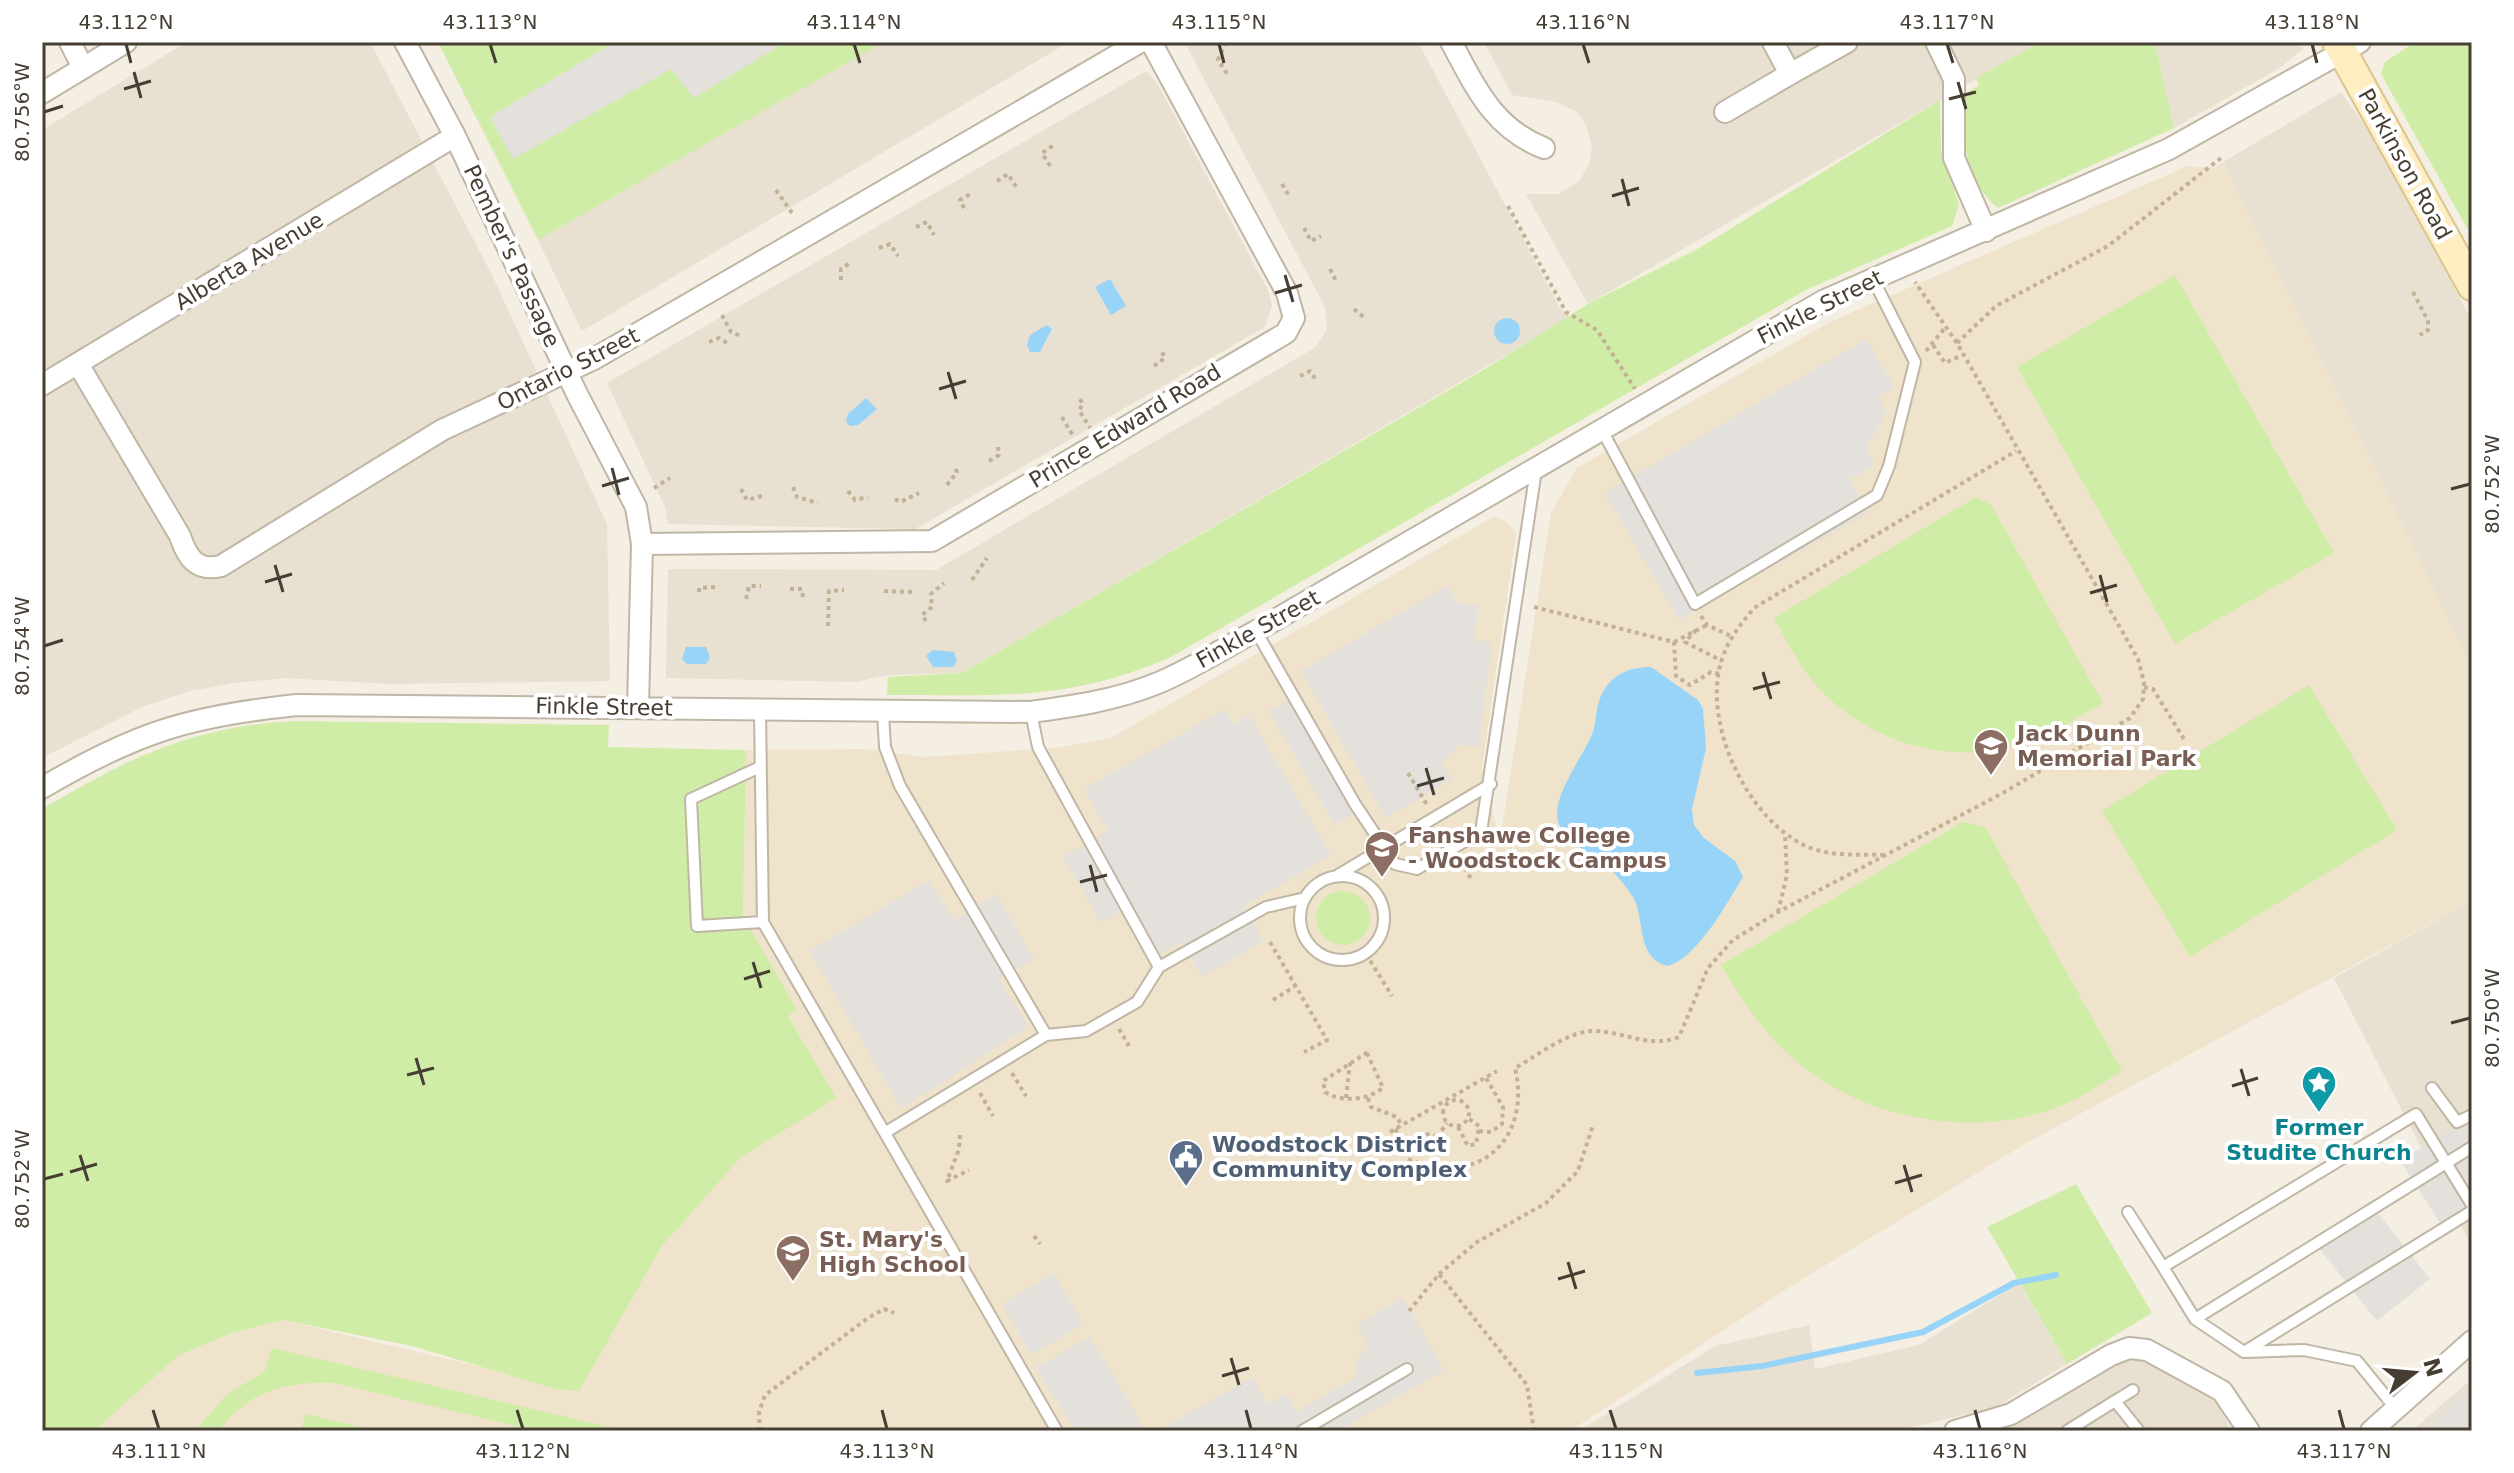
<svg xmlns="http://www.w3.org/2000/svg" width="2514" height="1473" viewBox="0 0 2514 1473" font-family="'DejaVu Sans',sans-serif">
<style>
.residential{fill:#e8e0d1}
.education{fill:#efe3cb}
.green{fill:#d0eda7}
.parking{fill:#e4e0dc}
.water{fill:#98d4f8}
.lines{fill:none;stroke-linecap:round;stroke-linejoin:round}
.stream{stroke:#98d4f8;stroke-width:6}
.service-casing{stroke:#c0b6a5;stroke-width:14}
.minor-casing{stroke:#c0b6a5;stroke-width:24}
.secondary-casing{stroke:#dbc58f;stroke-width:32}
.path{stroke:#c3b195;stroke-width:4;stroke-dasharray:4 4;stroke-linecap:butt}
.service{stroke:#fff;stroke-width:10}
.minor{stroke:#fff;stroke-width:20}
.secondary{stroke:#ffeec2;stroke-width:28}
.ticks{fill:none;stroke:#463e33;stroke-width:3}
.labels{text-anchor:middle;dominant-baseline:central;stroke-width:8;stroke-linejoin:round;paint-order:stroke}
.street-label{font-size:22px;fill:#463e33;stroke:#fff}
.education-label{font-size:22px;font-weight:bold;fill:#785e54;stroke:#fff;text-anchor:start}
.culture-label{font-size:22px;font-weight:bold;fill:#0d838f;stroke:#fff}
.service-label{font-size:22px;font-weight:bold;fill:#4e5e75;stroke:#fff;text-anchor:start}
.neatline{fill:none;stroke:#463e33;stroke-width:3}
.ticks-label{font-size:20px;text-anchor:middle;fill:#463e33}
</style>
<rect width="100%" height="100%" fill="#f4eee3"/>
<path class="residential" d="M187 42H370L491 273 607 524 610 681 388 684 285 678 234 683 190 691 142 707 42 758V130Z
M882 42H1069L582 331 538 240Z
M1194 42H1418L1560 308 1571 317 962 673 888 675 856 682 666 678 668 569 936 570 1316 347 1327 329 1325 307 1187 47Z
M1484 42H2040L1588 304 1526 194H1559L1579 181 1589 165 1592 147 1587 127 1577 112 1557 102 1512 95Z
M2155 42H2300L2298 47 2304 48 2281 67 2174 128Z
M1146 71 1156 81 1268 290 1272 306 1265 327 915 529 668 524 665 507 607 383Z
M2341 92 2376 142 2472 321V667L2223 162Z
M2472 901V1247L2334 978Z
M2019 1283 2067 1364 1994 1408 1895 1431H1579L1715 1346 1809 1325 1815 1369 1919 1345Z
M2130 1358 2140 1359 2208 1395 2218 1404 2231 1431H2001Z
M2472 1379V1431H2412L2441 1405Z"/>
<path class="education" d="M2223 162 2472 667V901L2023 1145 1788 1288 1570 1431H94L179 1355 235 1332 283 1320 579 1390 662 1246 740 1157 835 1098 788 1015 796 1010 743 916 746 750 864 749 925 757 1056 748 1111 738 1493 517 1507 522 1516 534 1482 768 1500 841 1551 513 1577 468 1830 322 2188 166 2214 168Z"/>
<path class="green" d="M438 42H881L882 43 538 240Z
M2040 42H2155L2174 128 1998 208C1962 178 1963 138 1965 94L1979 85 1976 78Z
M2415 42H2472V237L2381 74 2385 62Z
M1940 100 1941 149 1959 205 1952 226 1808 289 1171 657C1068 702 996 695 887 695L888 677 962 673 1485 369 1588 304 1699 248Z
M2175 275 2334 553 2175 644 2017 367Z
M1976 497 1991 505 2103 703C2080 715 2057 732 2033 741 1956 768 1870 746 1816 685 1799 666 1787 641 1774 618Z
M2309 685 2397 830 2190 957 2102 811Z
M291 721 609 725 608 747 746 750 743 916 797 1010 788 1016 836 1098 740 1158 662 1246 579 1391 556 1389 412 1346 283 1320 235 1332 179 1355 94 1431H42V809C129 758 188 728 291 721Z
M1963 822 1985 827 2122 1071C2103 1083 2084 1096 2063 1105 1979 1140 1865 1121 1796 1061 1764 1034 1742 1000 1721 965Z
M1316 918a27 27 0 1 1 54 0a27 27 0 1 1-54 0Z
M2076 1184 2152 1313 2067 1364 1987 1227Z
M272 1348 626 1431H538L334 1383C287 1381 248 1391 218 1431H194L228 1394 265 1371Z
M305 1414 377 1431H301Z"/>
<path class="parking" d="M615 42H785L694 98 671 69 513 159 490 117Z
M1866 339 1895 387 1879 397 1887 412 1866 448 1875 465 1850 479 1869 512 1679 620 1605 493Z
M1447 586 1457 602 1479 606 1474 640 1492 643 1478 748 1459 745 1442 763 1452 779 1386 818 1301 671Z
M1289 699 1354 814 1334 825 1269 711Z
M1225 709 1234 724 1249 715 1331 855 1244 906 1263 941 1202 977 1182 942 1158 955 1130 906 1101 922 1063 857 1108 831 1084 789Z
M929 880 954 920 996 894 1034 959 999 978 1028 1027 901 1109 810 951Z
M2472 1119V1210L2446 1232 2400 1160Z
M2369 1202 2430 1279 2377 1321 2316 1244Z
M1054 1273 1083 1324 1031 1355 1002 1304Z
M1403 1298 1444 1370 1338 1431H1158L1252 1377 1267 1404 1286 1394 1297 1412 1355 1378 1356 1361 1369 1346 1357 1325Z
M1090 1336 1143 1426 1135 1431H1075L1036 1368Z
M2472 1386V1431H2422L2444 1412Z"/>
<path class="water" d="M1110 279 1126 306 1111 315 1095 287Z
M1494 331a13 13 0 1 1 26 0a13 13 0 1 1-26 0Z
M1047 325 1052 329 1040 352H1030L1027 345 1030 335Z
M866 398 877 409 858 425 850 426 846 422 848 414Z
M686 647H706L710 658 706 664H687L682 659Z
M933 650 954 652 957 661 953 667H933L926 656Z
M1651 667 1698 700 1703 709 1706 748 1692 809 1694 825 1704 838 1735 861 1743 877C1726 904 1699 956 1668 966 1634 958 1647 916 1631 894 1624 884 1616 874 1607 866 1591 853 1564 843 1558 821 1551 796 1584 756 1593 732 1597 718 1596 702 1604 690 1615 673 1631 667 1651 667Z"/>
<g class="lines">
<path class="stream" d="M1697 1373 1762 1366 1923 1332 2014 1283 2056 1275"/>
<defs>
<path id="service" d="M1602 430 1695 604 1877 495 1889 466 1915 362 1873 279
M1256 631 1355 804 1395 864 1417 869 1481 832 1536 470
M760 711 763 922 1057 1431
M1031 712 1038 747 1159 967
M883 713 885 747 900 786 1046 1035
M760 767 691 799 697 926 763 922
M1338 875 1491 784
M1300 918a42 42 0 1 1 84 0a42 42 0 1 1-84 0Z
M2432 1088 2457 1122 2472 1115
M886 1132 1046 1035 1086 1031 1137 1002 1159 967 1266 907 1305 898
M2472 1205 2416 1114 2163 1267 2195 1319 2244 1352 2472 1211
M2128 1212 2163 1267
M2195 1319 2472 1147
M2246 1352 2304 1350 2357 1361 2396 1409
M2115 1401 2133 1390
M1302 1431 1407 1369
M2067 1431 2115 1401 2139 1431"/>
<path id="minor" d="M70 42 83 68
M405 42 455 136 577 394 636 507 642 544 638 706
M1451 42C1476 88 1493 128 1544 148
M1773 42 1790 74 1847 42
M1936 42 1954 79V158L1986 231
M42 93 126 42
M1725 112 1790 74
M78 364 180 536C187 557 196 572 221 566L442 430 592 360 1140 42
M42 385 455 136
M642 544 932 541 1286 333 1294 318 1287 293 1151 42
M42 788C135 733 189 716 297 705L1031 712C1075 706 1117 700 1158 683 1192 669 1224 648 1256 631L1823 301 2169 149 2360 42
M1955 1431 2011 1414 2111 1355 2129 1348 2147 1350 2222 1391 2249 1431
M2371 1431 2472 1341"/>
<path id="secondary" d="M2337 42 2472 286"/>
</defs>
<use href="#service" class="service-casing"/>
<use href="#minor" class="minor-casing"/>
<use href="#secondary" class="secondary-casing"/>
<path class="path" d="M1226 42 1218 60 1228 75
M1050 166 1042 153 1054 145
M997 181 1008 174 1017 188
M1282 184 1289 196
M776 190 792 213
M1508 206 1566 312 1597 330 1635 389
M964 208 960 200 972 193
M916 227 927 222 934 235
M1304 228 1311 241 1321 236
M879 248 890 244 898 256
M1330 269 1336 281
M841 280V269L850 263
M2413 292 2428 321V330L2420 335
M1354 309 1366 319
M722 315 731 332 741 336
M709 342 719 338 727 343
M1957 343 1996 306 2108 246 2221 158
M1933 345 1945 363 1962 355
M1926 351 1944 329
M1154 366 1165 358 1161 350
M1300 376 1310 371 1316 380
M1080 399 1083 404 1079 410 1090 428
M1062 417 1073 436
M989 461 999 455 998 447
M947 485 957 472 955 468
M793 487 797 497 818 503
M654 488 670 478
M741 489 747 500 762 496
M848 491 855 500 868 497
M895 499 900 502 919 493
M972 580 987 558
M790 589H802L803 598
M884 591 913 592
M699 592V588L715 587
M746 599 749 586H761
M1534 607 1674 642 1676 676 1690 685 1711 672 1719 674
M1701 616 1707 625 1731 636
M926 621 922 615 932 607 931 594 944 583
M828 626 829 591 844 590
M1696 630 1685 642 1722 661
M1674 642 1707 625
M2144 687 2153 689 2184 739
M1408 773 1427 805
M1884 855C1859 854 1829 857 1806 846 1747 819 1701 722 1722 659 1729 638 1741 624 1754 608L2016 451
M1460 861 1472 880
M1778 912 1787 875 1785 835
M1270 942 1327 1040 1304 1052
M1366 954 1392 996
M1273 1000 1294 987
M1119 1029 1129 1046
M1367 1053 1383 1088C1367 1100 1343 1103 1325 1092L1323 1081 1371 1050
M1012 1073 1026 1096
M980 1093 993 1116
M1346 1098 1350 1063
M1368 1098 1371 1107 1397 1117 1402 1126
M1443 1113a13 13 0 1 1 26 0a13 13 0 1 1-26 0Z
M1458 1127 1468 1146 1476 1144 1479 1126 1468 1118
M1395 1129 1408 1147 1422 1145
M1479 1131 1491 1132 1502 1124 1503 1107 1486 1078
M1390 1132 1497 1071
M1422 1142a8 8 0 1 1 16 0a8 8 0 1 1-16 0Z
M960 1135 959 1149 947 1181 969 1170
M1437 1137 1447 1123
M1408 1159C1477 1189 1532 1140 1515 1068 1537 1056 1568 1031 1593 1031 1625 1031 1647 1049 1679 1037L1708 968 1733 940 1778 912 2001 794 2130 718 2143 699 2144 682 2138 659 1957 343 1915 282
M1034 1236 1040 1244
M1439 1274 1477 1242 1546 1203 1578 1171 1593 1125
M1409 1311 1439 1274 1527 1385 1534 1431
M760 1431 759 1412 765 1395 868 1318 884 1309 894 1313"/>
<use href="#service" class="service"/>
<use href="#minor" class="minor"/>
<use href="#secondary" class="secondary"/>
</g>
<path class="ticks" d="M126 44 131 63M490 44 496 63M854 44 860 63M1219 44 1224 63M1583 44 1589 63M1947 44 1953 63M2312 44 2317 63M134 72 141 98M1958 82 1966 109M124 89 151 81M1949 99 1976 92M44 112 63 106M1622 179 1629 206M1612 196 1639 188M1285 275 1293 302M1275 293 1302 285M948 372 956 399M939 389 966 381M612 468 619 495M602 486 629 478M2451 489 2470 484M275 565 283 592M2100 575 2107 602M265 582 292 574M2090 593 2117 585M44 646 63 640M1763 672 1771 699M1753 689 1780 682M1426 768 1434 795M1417 786 1444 778M1090 865 1097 892M1080 882 1107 875M753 962 761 988M744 979 770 971M2451 1023 2470 1018M416 1058 424 1085M2241 1069 2249 1096M407 1075 434 1068M2232 1086 2258 1078M80 1155 88 1181M1904 1165 1912 1192M70 1172 97 1164M44 1179 63 1174M1895 1183 1922 1175M1568 1262 1576 1289M1558 1279 1585 1271M1231 1358 1239 1385M1222 1376 1249 1368M153 1410 159 1429M517 1410 523 1429M882 1410 887 1429M1246 1410 1251 1429M1610 1410 1616 1429M1975 1410 1980 1429M2339 1410 2344 1429"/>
<defs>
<symbol id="university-pin" viewBox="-11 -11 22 30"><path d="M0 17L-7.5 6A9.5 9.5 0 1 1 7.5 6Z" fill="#8d6e63" stroke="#fff"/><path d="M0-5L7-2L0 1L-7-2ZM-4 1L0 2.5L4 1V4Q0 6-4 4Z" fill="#fff"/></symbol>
<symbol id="sight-pin" viewBox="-11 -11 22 30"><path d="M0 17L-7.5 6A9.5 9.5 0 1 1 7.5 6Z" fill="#0f9aa8" stroke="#fff"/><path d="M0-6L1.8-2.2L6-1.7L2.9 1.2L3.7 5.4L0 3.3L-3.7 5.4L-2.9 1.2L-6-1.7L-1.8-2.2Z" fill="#fff"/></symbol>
<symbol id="civic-pin" viewBox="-11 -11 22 30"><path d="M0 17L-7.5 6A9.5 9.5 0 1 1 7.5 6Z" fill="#5c6f8a" stroke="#fff"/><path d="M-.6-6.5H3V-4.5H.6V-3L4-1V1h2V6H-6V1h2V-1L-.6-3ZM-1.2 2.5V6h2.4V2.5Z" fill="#fff"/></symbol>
<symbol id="school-pin" viewBox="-11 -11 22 30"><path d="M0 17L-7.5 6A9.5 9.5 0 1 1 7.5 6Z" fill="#8d6e63" stroke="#fff"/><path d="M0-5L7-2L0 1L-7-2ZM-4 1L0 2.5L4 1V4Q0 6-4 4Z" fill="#fff"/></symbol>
</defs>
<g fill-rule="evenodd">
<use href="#university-pin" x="1971" y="726" width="40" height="54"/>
<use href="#university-pin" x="1362" y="828" width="40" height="54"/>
<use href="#sight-pin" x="2299" y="1063" width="40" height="54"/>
<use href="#civic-pin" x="1166" y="1137" width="40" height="54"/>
<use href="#school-pin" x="773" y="1232" width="40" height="54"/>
</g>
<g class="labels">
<g class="street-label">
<text transform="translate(2405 164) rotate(61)">Parkinson Road</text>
<text transform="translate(512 256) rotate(65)">Pember's Passage</text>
<text transform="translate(249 261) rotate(-31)">Alberta Avenue</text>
<text transform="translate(1820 307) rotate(-27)">Finkle Street</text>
<text transform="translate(568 369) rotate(-27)">Ontario Street</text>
<text transform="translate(1125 426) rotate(-31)">Prince Edward Road</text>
<text transform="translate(1258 629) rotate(-29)">Finkle Street</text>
<text transform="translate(604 707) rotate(1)">Finkle Street</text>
</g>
<g class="education-label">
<text x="2017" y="733">Jack Dunn<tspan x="2017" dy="25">Memorial Park</tspan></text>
<text x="1408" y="835">Fanshawe College<tspan x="1408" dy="25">- Woodstock Campus</tspan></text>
<text x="819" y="1239">St. Mary's<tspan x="819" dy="25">High School</tspan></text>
</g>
<g class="culture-label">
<text x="2319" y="1127">Former<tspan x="2319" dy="25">Studite Church</tspan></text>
</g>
<g class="service-label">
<text x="1212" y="1144">Woodstock District<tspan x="1212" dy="25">Community Complex</tspan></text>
</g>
</g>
<rect width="2514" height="1473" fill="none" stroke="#ffffff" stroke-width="88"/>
<g transform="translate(2414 1373) rotate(74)" stroke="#ffffff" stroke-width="6" paint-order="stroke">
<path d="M0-6L14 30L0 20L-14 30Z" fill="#463e33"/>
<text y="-12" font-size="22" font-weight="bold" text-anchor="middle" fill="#463e33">N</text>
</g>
<rect x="44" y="44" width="2426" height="1385" class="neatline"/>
<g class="ticks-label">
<text x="126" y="29">43.112°N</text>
<text x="490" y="29">43.113°N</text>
<text x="854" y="29">43.114°N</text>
<text x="1219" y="29">43.115°N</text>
<text x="1583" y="29">43.116°N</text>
<text x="1947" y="29">43.117°N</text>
<text x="2312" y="29">43.118°N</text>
<text transform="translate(22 112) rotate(-90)" y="7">80.756°W</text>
<text transform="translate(2492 484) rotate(-90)" y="7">80.752°W</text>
<text transform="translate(22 646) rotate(-90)" y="7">80.754°W</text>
<text transform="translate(2492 1018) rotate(-90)" y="7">80.750°W</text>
<text transform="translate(22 1179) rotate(-90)" y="7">80.752°W</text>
<text x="159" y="1458">43.111°N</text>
<text x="523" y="1458">43.112°N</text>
<text x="887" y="1458">43.113°N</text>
<text x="1251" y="1458">43.114°N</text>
<text x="1616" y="1458">43.115°N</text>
<text x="1980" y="1458">43.116°N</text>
<text x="2344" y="1458">43.117°N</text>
</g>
</svg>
